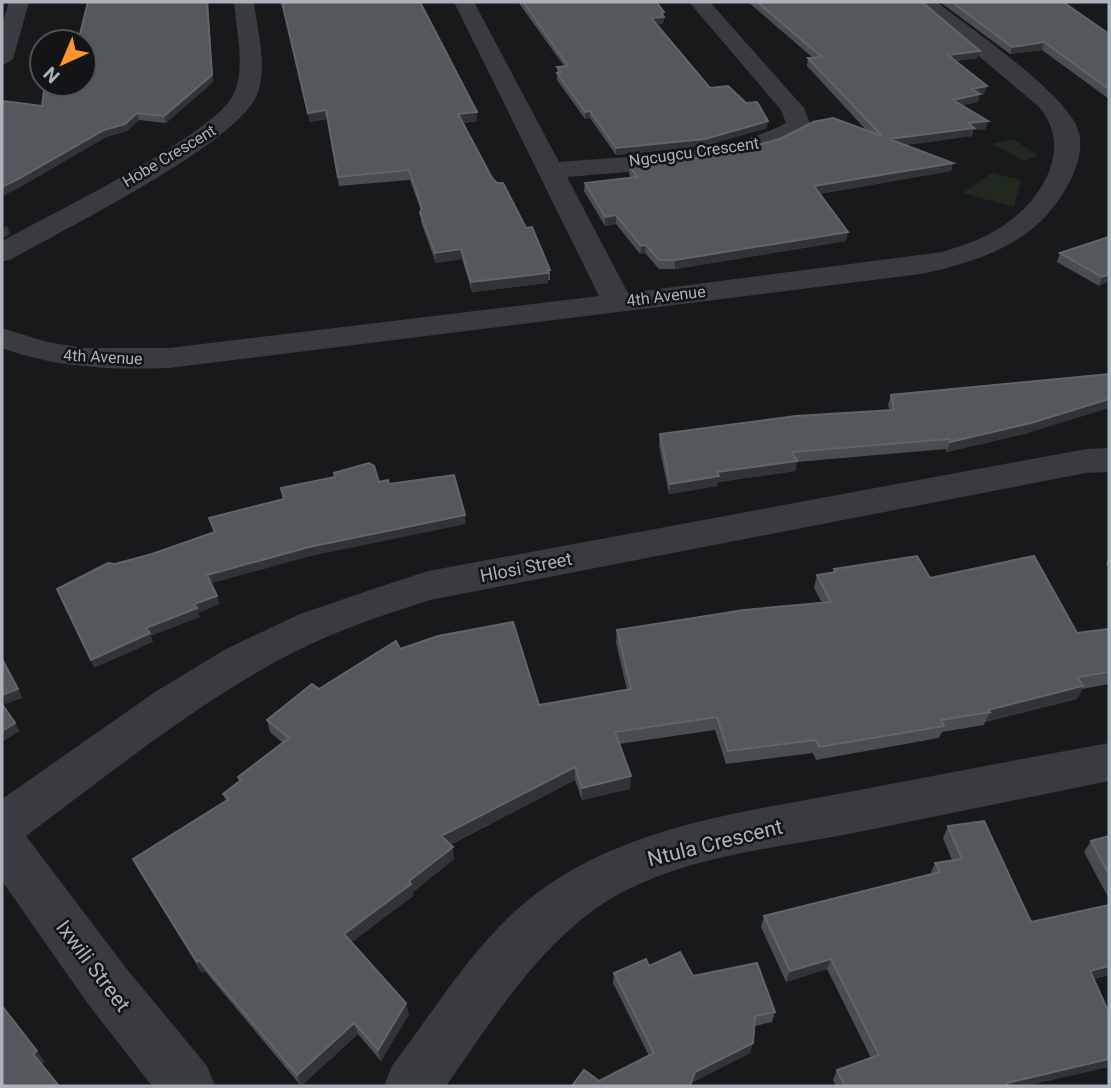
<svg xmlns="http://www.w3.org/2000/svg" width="1111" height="1088" viewBox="0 0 1111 1088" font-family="Roboto,sans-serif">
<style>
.green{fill:#202920}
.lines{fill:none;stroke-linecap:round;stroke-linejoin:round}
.minor{fill:#393b40;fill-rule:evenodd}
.wall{fill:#494c50}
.shaded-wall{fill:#313336}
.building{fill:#54575c;stroke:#61656a;stroke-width:2}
.labels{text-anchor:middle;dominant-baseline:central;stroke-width:5;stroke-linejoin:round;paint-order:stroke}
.far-street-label{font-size:16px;fill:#aab2bb;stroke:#131416}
.street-label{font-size:18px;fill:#aab2bb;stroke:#131416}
.near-street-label{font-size:21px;fill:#aab2bb;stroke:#131416}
</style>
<rect width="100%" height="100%" fill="#18191b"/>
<path class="green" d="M1013 139 1038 156 1024 161 993 144Z
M992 173 1021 180 1014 207 963 193Z"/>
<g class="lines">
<path class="minor" d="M9 2H29L13 59 2 66V24Z
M234 2H254C257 31 269 69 256 97 234 145 63 230 12 259L2 262V241C49 215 208 138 232 97 247 71 236 30 234 2Z
M454 2H474L559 162C633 155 719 158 786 123L781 110 689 2H710L804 108 811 126 808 131C735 169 646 169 567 177L628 293 942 252C965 245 988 237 1007 223 1044 197 1073 146 1039 107L915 2H937C974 31 1052 84 1074 121 1085 139 1080 159 1072 177 1042 241 985 260 921 274L169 368C112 370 56 368 2 348V328L47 342 84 348H169L599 296Z
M1109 448V472L1086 473 430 600C383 615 335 631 290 654 195 704 112 772 26 836L126 968 207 1066 215 1086H152L88 1004 2 881V799L155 692 226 649 300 614 376 588 428 571 1086 449Z
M1109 743V781C1024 798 939 816 854 833 766 850 661 858 587 915 528 961 489 1025 446 1086H384L392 1066C433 1012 470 950 522 905 614 827 739 813 854 791 939 775 1024 758 1109 743Z"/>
</g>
<path class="wall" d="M88 2H208L213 82 166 123 139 120 127 131 106 137 20 187 2 196V101L42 106 84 84Z
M281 2H420L477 112V121L463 123 492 178 526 228 550 270V280H548V283L472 292 462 259 436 263 421 222V211L410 180 339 186 327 119 310 122Z
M518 2H656L664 17 663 24H656L710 88 767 128 704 146 616 155 590 118 585 119 557 80V67L564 66Z
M748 2H922L978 58 956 61 984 94 979 95 978 102 962 105 986 129 973 130 972 136 905 145 953 163 951 171 819 194 846 241 675 269H659L645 253 640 254 616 224 605 226 584 191 585 183 631 178 629 174V166L691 159 867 131 807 66 808 58H813Z
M940 2H1063L1109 34V99L1042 50 1010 54Z
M1109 237V281L1099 286 1057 262 1060 253Z
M891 395 1028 433 947 452 946 449 797 462 795 471 718 482 717 486 669 494 659 445 660 434 890 411 888 405Z
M1109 556V568L1106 564Z
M834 569 930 578 1077 633 1109 629V684L1082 689 1077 699 985 722 984 725 942 732 939 738 816 760 813 753 726 764 715 730 619 744 630 789 582 800 575 780 450 845 454 859 413 892V896L351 942 409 1014 381 1061 358 1034 301 1086 205 971 202 973 139 871 133 859 226 801 223 794 239 781 238 777 283 743 270 732 267 720 319 689 400 649 539 705 627 690 616 643 617 630 822 603 814 588 817 575 833 572Z
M948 826 1031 922 1109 905V975L1094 979 1026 1086H836L833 1080 837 1070 871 1058 827 969 786 982 761 927 764 916 930 875 935 863 952 860 943 838Z
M1109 836V899L1084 852 1091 841Z
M649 966 693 976 775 1012 772 1022 755 1026 750 1053 693 1082 599 1081 649 1056 613 983 614 973Z"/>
<path class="shaded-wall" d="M207 2H208L213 82 166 123 164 116Z
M664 12 663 24 650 25 651 18 661 13Z
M1044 42 1042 50 1010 54 1012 47Z
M980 51 978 58 946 62 948 55Z
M987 86 984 94 979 95 978 102 951 108 953 100 972 89Z
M326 110 327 119 310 122 308 113Z
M590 111V118L585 119V112Z
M477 112V121L459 124 458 114Z
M137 113 139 120 127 131 106 137 20 187 2 196V187L104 130Z
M768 121 767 128 704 146 616 155V148Z
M988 121 986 129 973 130 972 136 887 147 889 139 968 123Z
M953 163 951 171 812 195 814 186Z
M616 215V224L605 226V217Z
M7 226 10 234 2 239V229Z
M848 232 846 241 675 269V260Z
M646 245 645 253 640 254 641 246Z
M461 249 462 259 436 263 435 253Z
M548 273V283L472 292 471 282Z
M1109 274V281L1099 286 1102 277Z
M1109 399V408L1028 433 947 452 950 442Z
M797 461 795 471 718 482 717 486 669 494 670 484 717 472Z
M465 515 466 524 311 556 209 584 207 575 309 547Z
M217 596 220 604 198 613 200 617 151 636 153 642 94 668 91 660 146 628 194 604Z
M1083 686 1077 699 985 722 990 712 988 710Z
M18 689 23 698 2 705V695Z
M15 723 20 731 2 742V731Z
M575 767V780L443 848 441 836Z
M631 776 630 789 582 800V788Z
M453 847 454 859 413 892V896L347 946 344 934Z
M831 959 827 969 786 982 790 971Z
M199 960 205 971 202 973 197 962Z
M1109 966V975L1082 981 1090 971Z
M406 1003 409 1014 381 1061 378 1050Z
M2 1006 45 1062 42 1064 33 1054Z
M354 1023 358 1034 301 1086 297 1075Z
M753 1043 750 1053 693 1082 691 1086H690L695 1072Z
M1109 1059V1067L1026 1086H1005L1007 1083Z"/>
<path class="building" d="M88 2H207L212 75 164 116 137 113 125 124 104 130 18 179 2 187V101L42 106 45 84H84V42H78Z
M282 2H420L477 112 458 114 492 178 497 183H503L526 228 532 227 550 270H547L548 273 471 282 461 249 435 253 420 213 422 208 409 170 338 177 326 110 308 113Z
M523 2H656L664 12 661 13 664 17 651 18 710 88 728 86 746 103 757 102 768 121 705 139 616 148 590 111 585 112 557 73 561 72 557 67 568 66Z
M757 2H922L980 51 948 55 987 86 972 89 980 94 953 100 988 121 968 123 974 128 889 139 953 163 814 186 848 232 675 260H659L646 245 641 246 616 215 605 217 585 183 637 177 629 166 691 159 752 147 782 138 813 122 833 118 882 136 808 58 822 57Z
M952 2H1063L1109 34V89L1044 42 1012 47Z
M1109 237V274L1102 277 1060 253Z
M1109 374V399L1031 423 950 442 949 439 792 452 797 461 717 472 719 476 670 484 660 434 796 416 894 410 891 395Z
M369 463 374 466 379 482 388 480 389 484 454 475 465 515 309 547 207 575 217 596 194 604 197 608 146 628 150 633 91 660 57 589 108 563 115 564 152 554 215 532 209 518 284 499 281 488 335 477 334 473Z
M917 556 930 578 1034 556 1077 633 1109 629V672L1077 677 1083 686 988 710 990 712 941 720 944 726 819 747 816 740 728 751 717 717 615 732 631 776 582 788 575 767 441 836 453 847 409 881 411 884 344 934 406 1003 378 1050 354 1023 297 1075 199 960 197 962 133 859 229 799 223 794 241 780 238 777 289 738 267 720 312 684 319 689 396 641 400 649 438 636 513 622 539 705 631 689 617 630 744 610 831 602 817 575 836 572 834 569Z
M2 659 18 689 2 695Z
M2 704 15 723 2 731Z
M984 821 1031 922 1109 905V966L1090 971 1109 1013V1059L1007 1083 1009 1086H845L837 1070 879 1055 831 959 790 971 764 916 940 872 935 863 962 859 948 826Z
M1109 836V874L1091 841Z
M680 952 693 976 757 963 775 1012 755 1016 753 1043 695 1072 690 1086H572L584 1070 599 1081 654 1053 614 973 646 959 649 966Z
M2 1006 37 1051 33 1054 59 1086H2Z"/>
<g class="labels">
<g class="far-street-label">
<text transform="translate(694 152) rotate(-8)">Ngcugcu Crescent</text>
<text transform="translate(169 156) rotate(-31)">Hobe Crescent</text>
<text transform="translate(666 296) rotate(-7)">4th Avenue</text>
<text transform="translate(103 357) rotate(3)">4th Avenue</text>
</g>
<g class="street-label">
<text transform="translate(526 567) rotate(-11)">Hlosi Street</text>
</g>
<g class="near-street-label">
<text transform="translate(715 843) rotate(-14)">Ntula Crescent</text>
<text transform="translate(93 966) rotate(53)">Ixwili Street</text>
</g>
</g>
<rect width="1111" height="1088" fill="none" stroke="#aab2bb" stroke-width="7"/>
<g transform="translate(63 63) rotate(224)"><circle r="33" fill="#131416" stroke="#4f5358" stroke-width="2"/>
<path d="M0-5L12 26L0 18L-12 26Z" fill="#fd962e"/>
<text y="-10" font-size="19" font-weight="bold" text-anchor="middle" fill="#aab2bb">N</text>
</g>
</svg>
